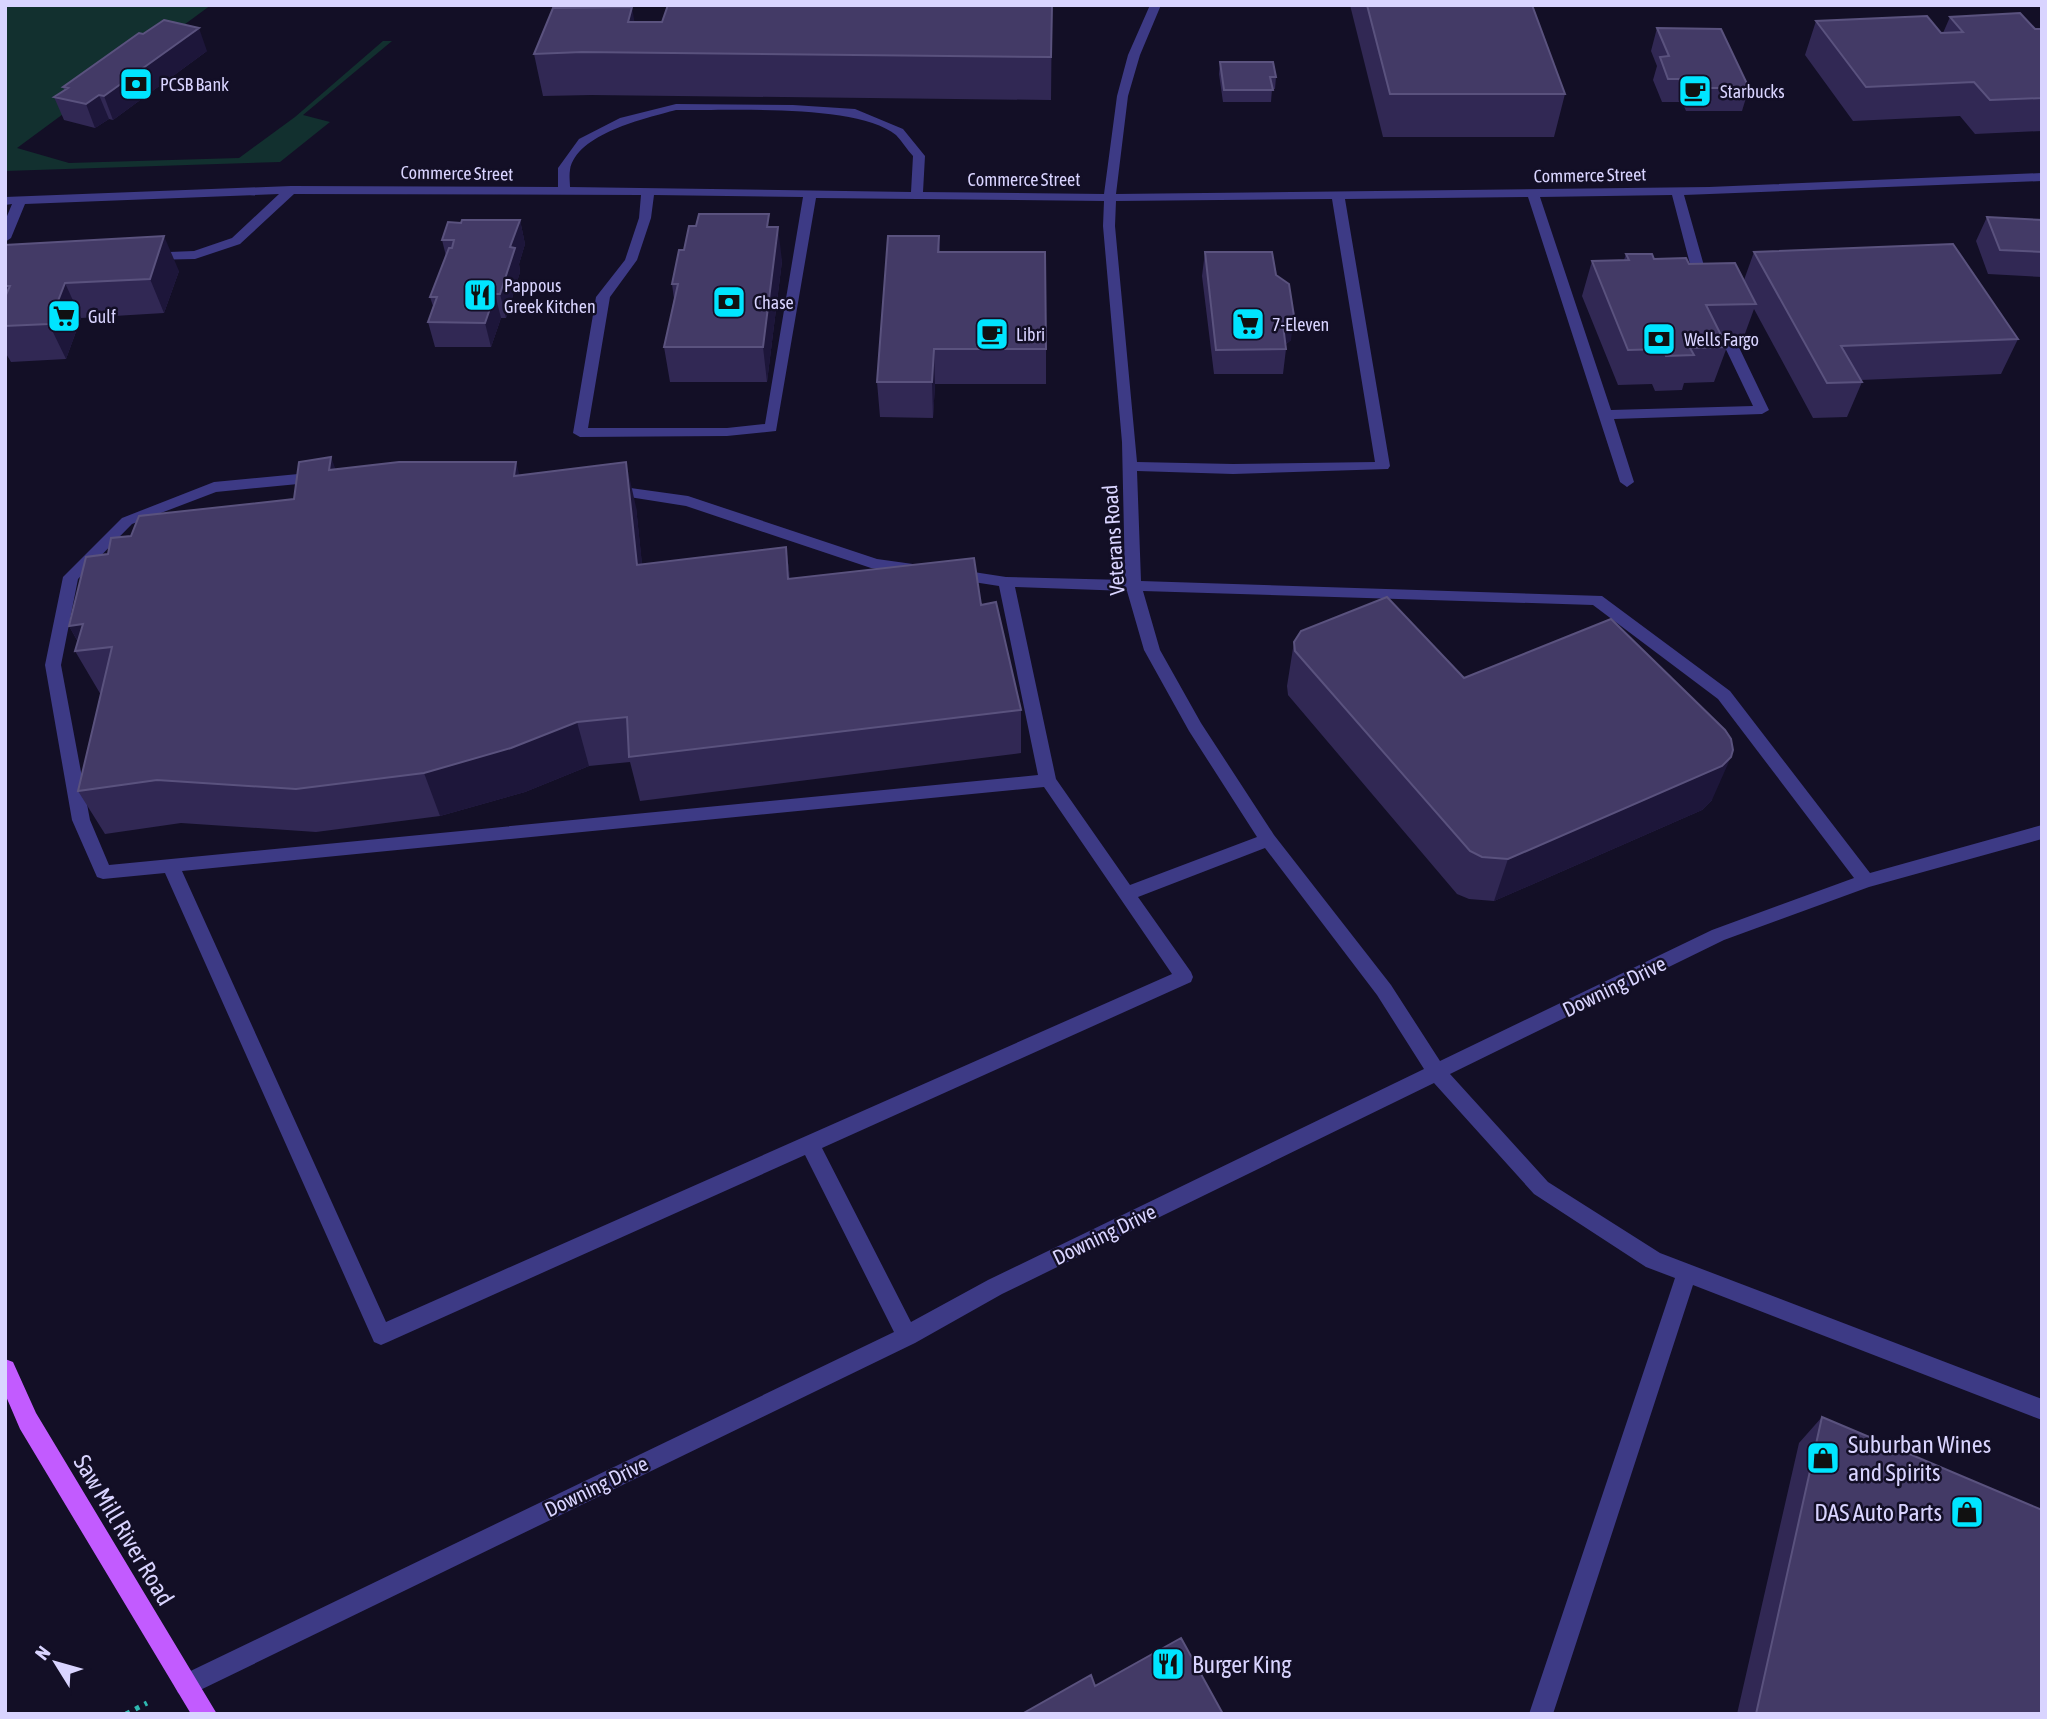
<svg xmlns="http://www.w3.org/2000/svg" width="2047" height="1719" viewBox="0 0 2047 1719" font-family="'Asap Condensed',sans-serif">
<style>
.green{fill:#12302f}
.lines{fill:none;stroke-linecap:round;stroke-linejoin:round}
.path{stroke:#2fb8b0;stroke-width:5;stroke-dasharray:4.5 6;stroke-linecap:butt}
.minor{fill:#3d3a85;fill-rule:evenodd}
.major{fill:#c25bff;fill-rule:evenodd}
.wall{fill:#312854}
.shaded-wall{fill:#1d163a}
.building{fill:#433a66;stroke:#5a527e;stroke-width:2}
.labels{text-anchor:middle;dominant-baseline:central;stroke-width:5;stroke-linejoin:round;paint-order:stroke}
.far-poi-label{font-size:18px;fill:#d9d4ff;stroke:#130f26;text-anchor:start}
.far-street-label{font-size:18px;fill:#d9d4ff;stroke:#130f26}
.street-label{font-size:21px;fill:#d9d4ff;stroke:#130f26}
.near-poi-label{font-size:24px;fill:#d9d4ff;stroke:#130f26;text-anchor:start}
.near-street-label{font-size:24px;fill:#d9d4ff;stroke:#130f26}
</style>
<rect width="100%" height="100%" fill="#130f26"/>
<path class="green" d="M5 5H211L17 148 69 163 239 158 295 117 383 41H392L303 115 330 122 280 162 5 171Z"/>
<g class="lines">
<path class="path" d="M126 1714 147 1703"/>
<path class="minor" d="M1150 5H1161L1140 55 1128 96 1116 194 1709 187 2042 173V181L1684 195 1710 287 1703 291 1696 287 1672 195 1540 197 1611 410 1753 406 1711 318 1718 314 1725 318 1769 410 1762 414 1614 419 1634 482 1627 487 1620 482 1528 197 1345 199 1390 466 1388 469 1233 474 1137 471 1141 581 1602 596 1730 691 1870 873 2042 825V839L1869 887 1724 940 1450 1074 1548 1182 1660 1253 2042 1399V1420L1693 1285 1553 1714H1529L1675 1278 1646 1267 1534 1194 1434 1083 1002 1294 915 1343 194 1693 186 1697 178 1693 174 1685 178 1677 894 1332 805 1155 388 1342 381 1345 374 1342 165 873 103 879 97 877 72 820 45 665 63 577 122 518 214 482 319 472 326 477 319 482 216 492 132 524 78 579 61 665 90 820 109 865 1038 775 999 586 954 579 946 574 954 569 1006 577 1125 580 1122 442 1103 226 1104 201 816 198 776 431 727 436 580 437 573 433 596 297 625 260 639 218 641 195 294 194 240 244 195 259 149 260 143 256 144 253 194 251 232 238 279 194 25 204 11 238 5 242V221L12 204 5 205V197L291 186 558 187V168L579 139 620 118 676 104 793 105 855 109 903 129 925 156 923 192 1104 194 1117 96 1128 55ZM676 110C728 111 857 103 896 135 902 141 907 150 913 156L911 192 570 187C570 182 569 176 570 170 576 134 646 118 676 110ZM654 195 803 197 765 424 727 428H588L610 297 637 260 651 218ZM1332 199 1375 462 1233 464 1137 462 1115 226 1116 201ZM1015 587 1127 591 1144 650 1189 731 1257 837 1130 885 1056 779ZM1143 591 1593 605 1718 699 1854 878 1712 930 1440 1061 1391 985 1274 835 1201 723 1160 650ZM1044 787 1172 974 386 1322 182 871ZM1265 848 1377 995 1424 1069 988 1280 911 1322 822 1148 1191 982 1193 977 1191 972 1138 897Z
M609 485 688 496 877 559 920 565 928 570 920 575 871 568 686 506 604 493 602 490 604 487Z"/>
<path class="major" d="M5 1359 13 1362 36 1413 217 1714H191L20 1429 5 1394Z"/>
</g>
<path class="wall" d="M666 5H1052L1051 100 591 95 543 96 534 54 634 22H662L666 10Z
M1350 5H1532L1565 94 1554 137H1383Z
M1950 17 2035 29H2042V131L1975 134 1960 116 1853 121 1805 55 1816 21 1941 33H1943Z
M1657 28 1749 88 1742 111H1686L1682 102H1662L1653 80 1657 66 1651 51Z
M207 51 113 120 109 119 95 128 64 120 54 97 64 90 63 87Z
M1220 62 1276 77 1275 89H1272L1271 102H1223L1219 74Z
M1987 217 2042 220V277L1988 274 1976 241Z
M520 220 525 244 519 264 520 272 506 318H501L491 347H435L428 322 433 306 430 297 446 256 442 240 461 223Z
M771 227 782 261 767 382H670L664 347 674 299 672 284 684 250Z
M939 236 940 252 1046 349V384H935L933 418 880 417 877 382Z
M5 245 179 271 164 313 81 318 66 359 11 362 5 352Z
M1205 252 1276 275 1291 340 1285 345 1286 349 1283 374H1214L1202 276Z
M1754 252 2018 339 2001 374 1861 380 1862 382 1847 417 1813 418 1754 309 1743 339H1723L1727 347 1714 382 1684 383 1682 390 1655 391 1652 384 1618 385 1582 296 1592 261 1624 260 1626 254 1689 264 1744 280Z
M336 469 520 475 636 507 642 565 786 547 790 578 981 605 1021 710V753L640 801 630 762 589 766 525 792 440 816 316 832 181 823 105 834 78 791 101 695 75 651 78 642 69 626 108 554 131 536 294 499Z
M1294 642 1464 678 1712 800 1702 810 1494 901 1469 899 1457 894 1288 695 1287 686Z
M1822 1417 2042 1714H1737L1799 1443Z"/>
<path class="shaded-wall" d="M632 7 639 49 628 22Z
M199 28 207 51 113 120 104 96Z
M99 95 109 119 95 128 86 104Z
M520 220 525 244 519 264 520 272 506 318 500 294 510 247Z
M778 227 782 261 767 382 763 347Z
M164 236 179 271 164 313 150 279Z
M65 283 81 318 66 359 49 324Z
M495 294 501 318 491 347 485 323Z
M1294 316 1291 340 1280 349 1283 325Z
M934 349 935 384 933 418 932 382Z
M331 457 348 502 329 470Z
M516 462 528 507 514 476Z
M626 462 636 507 647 610 637 565Z
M786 547 792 592 788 579Z
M83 624V650L69 626Z
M577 722 589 766 525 792 440 816 424 773Z
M1731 757 1712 800 1702 810 1494 901 1508 859Z"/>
<path class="building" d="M668 5H1052L1051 57 582 52 534 54 553 8 632 7 628 22H662Z
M1367 5H1532L1565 94H1390Z
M2020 13 2035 29H2042V98L1990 100 1974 82 1866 87 1816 21 1927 16 1941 33 1963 32 1950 17Z
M164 20 199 28 104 96 99 95 86 104 54 97 68 88 63 87 139 33 143 34Z
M1657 28 1721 29 1749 88H1693L1689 79H1668L1660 57 1669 56Z
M1220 62H1273L1276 77H1270L1273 90H1224Z
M699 214H769L767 227H778L763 347H664L678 284H672L679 250H684L689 226H696Z
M1987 217 2042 220V252L2000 250Z
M462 220H520L510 247 515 248 500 294H495L485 323 428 322 437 297H430L449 248H452L454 240H442L448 222 461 223Z
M164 236 150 279 65 283 49 324 5 326V297L10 286H5V245Z
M888 236H939L938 252H1045L1046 349H934L932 382H877Z
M1953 244 2018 339 1841 346 1862 382 1827 383 1754 252Z
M1205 252H1272L1276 275 1289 284 1294 316 1283 325 1286 349 1216 350Z
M1626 254H1652L1654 259 1686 258 1689 264 1735 263 1756 304 1706 305 1727 347 1690 348 1694 355 1666 356 1663 349 1628 350 1592 261 1629 260Z
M331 457 329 470 399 462H516L514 476 626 462 637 565 786 547 788 579 974 558 981 605 996 602 1021 710 629 757 627 717 577 722 511 748 424 773 296 789 157 780 78 791 112 647 75 651 83 624 69 626 86 557 108 554 111 538 131 536 139 516 294 499 299 462Z
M1387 597 1464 678 1611 619 1725 730 1731 739 1733 750 1731 757 1722 766 1508 859 1482 857 1470 851 1295 651 1294 642 1301 631Z
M1822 1417 2042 1510V1714H1756Z
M1181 1638 1223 1714H1022L1091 1675 1095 1686Z"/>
<defs>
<symbol id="bank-square" viewBox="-11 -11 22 22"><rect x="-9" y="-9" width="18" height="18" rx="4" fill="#00e5ff" stroke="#130f26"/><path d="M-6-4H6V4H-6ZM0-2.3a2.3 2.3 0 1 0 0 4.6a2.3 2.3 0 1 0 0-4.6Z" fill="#111"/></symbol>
<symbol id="cafe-square" viewBox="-11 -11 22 22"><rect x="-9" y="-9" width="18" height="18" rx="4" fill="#00e5ff" stroke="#130f26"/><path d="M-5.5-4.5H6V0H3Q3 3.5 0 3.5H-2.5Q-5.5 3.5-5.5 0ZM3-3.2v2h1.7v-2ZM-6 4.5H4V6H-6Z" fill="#111"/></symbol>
<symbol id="restaurant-square" viewBox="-11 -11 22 22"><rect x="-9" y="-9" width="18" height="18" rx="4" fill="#00e5ff" stroke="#130f26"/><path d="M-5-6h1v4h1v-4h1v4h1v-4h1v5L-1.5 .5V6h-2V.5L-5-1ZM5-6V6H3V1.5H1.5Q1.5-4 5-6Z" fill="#111"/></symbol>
<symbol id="supermarket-square" viewBox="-11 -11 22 22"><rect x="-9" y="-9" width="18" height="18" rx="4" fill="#00e5ff" stroke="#130f26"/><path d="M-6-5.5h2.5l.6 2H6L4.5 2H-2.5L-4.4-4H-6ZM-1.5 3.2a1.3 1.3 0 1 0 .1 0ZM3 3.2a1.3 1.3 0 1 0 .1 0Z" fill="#111"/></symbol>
<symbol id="shop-square" viewBox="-11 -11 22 22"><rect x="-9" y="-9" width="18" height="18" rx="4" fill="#00e5ff" stroke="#130f26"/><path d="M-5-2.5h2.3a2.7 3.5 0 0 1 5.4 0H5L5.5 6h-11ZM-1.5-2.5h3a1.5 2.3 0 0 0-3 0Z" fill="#111"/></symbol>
</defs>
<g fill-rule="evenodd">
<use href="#bank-square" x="117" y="65" width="38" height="38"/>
<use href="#cafe-square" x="1676" y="72" width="38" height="38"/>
<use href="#restaurant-square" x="461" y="276" width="38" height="38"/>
<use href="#bank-square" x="710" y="283" width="38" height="38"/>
<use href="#supermarket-square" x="45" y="297" width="38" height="38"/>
<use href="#supermarket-square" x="1229" y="305" width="38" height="38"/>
<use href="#cafe-square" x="973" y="315" width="38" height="38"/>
<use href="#bank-square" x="1640" y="320" width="38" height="38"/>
<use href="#shop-square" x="1804" y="1439" width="38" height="38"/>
<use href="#shop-square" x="1948" y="1493" width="38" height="38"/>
<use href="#restaurant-square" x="1149" y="1645" width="38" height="38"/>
</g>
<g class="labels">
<g class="far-poi-label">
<text x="160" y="84">PCSB Bank</text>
<text x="1720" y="91">Starbucks</text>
<text x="504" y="285">Pappous<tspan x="504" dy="21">Greek Kitchen</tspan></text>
<text x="754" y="302">Chase</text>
<text x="88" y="316">Gulf</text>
<text x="1272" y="324">7-Eleven</text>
<text x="1016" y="334">Libri</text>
<text x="1684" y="339">Wells Fargo</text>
</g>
<g class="far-street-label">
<text transform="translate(457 173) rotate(1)">Commerce Street</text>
<text transform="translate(1590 175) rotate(-1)">Commerce Street</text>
<text x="1024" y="179">Commerce Street</text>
</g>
<g class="street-label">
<text transform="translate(1113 540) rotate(-94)">Veterans Road</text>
<text transform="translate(1614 986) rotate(-26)">Downing Drive</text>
<text transform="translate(1104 1234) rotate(-26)">Downing Drive</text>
<text transform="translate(596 1486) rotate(-26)">Downing Drive</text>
</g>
<g class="near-poi-label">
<text x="1848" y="1444">Suburban Wines<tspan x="1848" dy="28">and Spirits</tspan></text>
<text x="1942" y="1512" text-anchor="end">DAS Auto Parts</text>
<text x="1192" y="1664">Burger King</text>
</g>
<g class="near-street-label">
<text transform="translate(124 1530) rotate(59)">Saw Mill River Road</text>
</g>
</g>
<rect width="2047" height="1719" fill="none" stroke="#d9d4ff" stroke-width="14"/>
<g transform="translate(56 1663) rotate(307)" stroke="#130f26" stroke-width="5" paint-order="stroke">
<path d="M0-5L12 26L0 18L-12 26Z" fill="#d9d4ff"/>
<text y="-10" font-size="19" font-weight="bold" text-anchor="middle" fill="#d9d4ff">N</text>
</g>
</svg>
